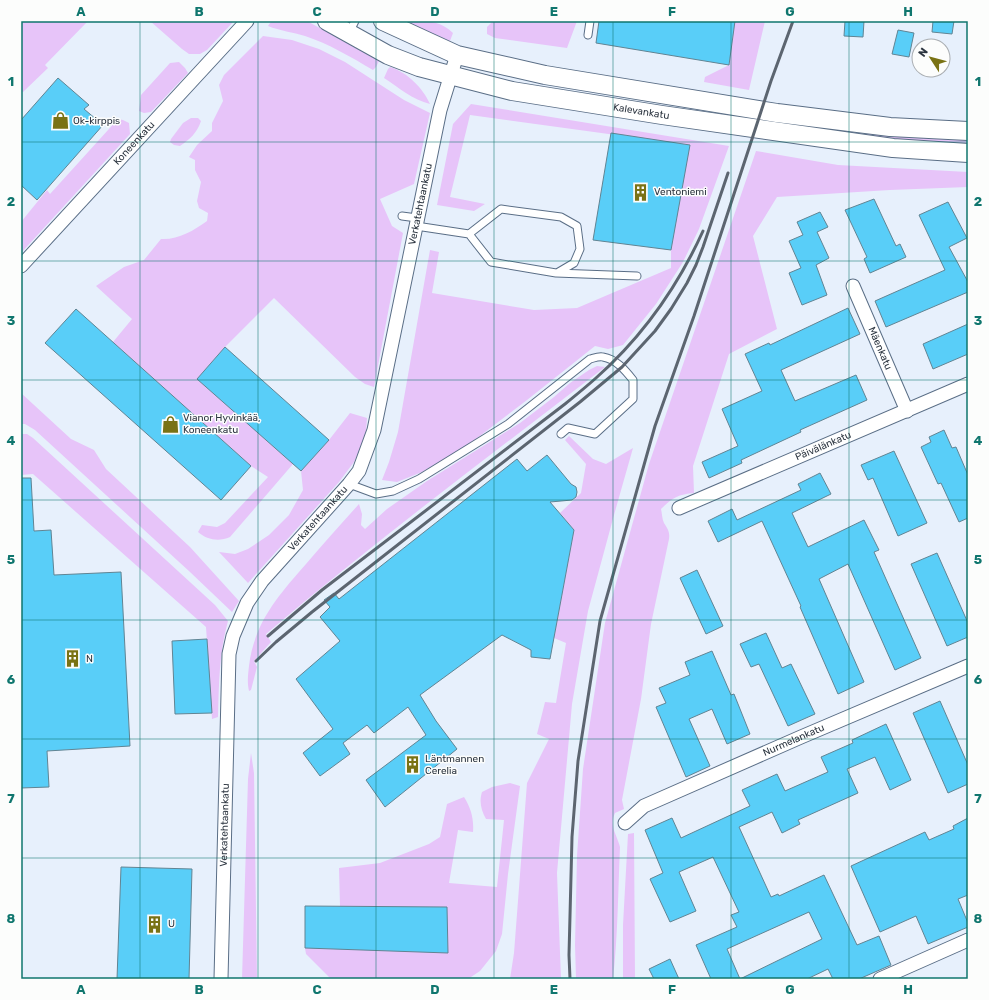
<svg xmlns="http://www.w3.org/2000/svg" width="989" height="1000" viewBox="0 0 989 1000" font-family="Rubik,sans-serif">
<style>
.green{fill:#e7c4f9}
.building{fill:#59cef8;stroke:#618493;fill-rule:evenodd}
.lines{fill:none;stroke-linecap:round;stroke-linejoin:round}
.service-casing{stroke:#5a6e86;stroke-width:9}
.minor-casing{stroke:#5a6e86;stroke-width:15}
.secondary-casing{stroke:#5a6e86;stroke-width:20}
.service{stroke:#fff;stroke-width:7}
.minor{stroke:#fff;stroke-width:13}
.secondary{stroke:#fff;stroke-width:18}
.rail{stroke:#5c6570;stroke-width:3}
.grid{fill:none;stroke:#0f766e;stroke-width:1;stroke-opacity:0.55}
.labels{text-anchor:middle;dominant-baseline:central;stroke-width:3;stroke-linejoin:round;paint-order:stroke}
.street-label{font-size:10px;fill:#2c3540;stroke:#fcfdfc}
.poi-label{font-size:10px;fill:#2c3540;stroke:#fcfdfc;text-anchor:start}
.neatline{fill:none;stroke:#0f766e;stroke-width:1.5}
.grid-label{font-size:13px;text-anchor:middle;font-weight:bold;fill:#0f766e}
</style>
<rect width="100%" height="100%" fill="#e7f0fc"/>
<path class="green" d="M21 21H88L45 65 48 68 23 92 21 91Z
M150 21H234L207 50 200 54H189L182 49Z
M274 21H307L379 61 376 67 373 70C351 57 329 44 305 36 293 32 280 31 268 26L270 23Z
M409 21C426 21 440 20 453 33L450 41 408 24Z
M493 21H577L567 48 495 38 487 34V27Z
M735 21H765L749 90 704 82 705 77 729 65Z
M263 36 292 40 319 49 345 62 404 100 430 113 414 184 380 199 392 226 403 233 374 387 365 384 355 377 274 298 225 347 197 379 293 464 230 537C219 542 207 540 198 532L202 525 217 527 225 523 268 477 251 466 113 342 132 319 96 286 124 267 144 260 161 239C178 240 193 231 207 221L208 213 199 208 197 201 201 182 195 170V160L189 157 197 145 212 131V123L223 101 219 85 224 75Z
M179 62 185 68 188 73 151 112 144 113 139 111 141 95 170 63Z
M390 67C407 72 423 88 430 104 413 100 398 87 384 78L388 69Z
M471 104 729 146 699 229 683 262 656 304 623 345 608 349 595 346 527 400 468 445 422 472 397 482 382 480 389 462 398 432 430 250 439 252 432 293 534 310 577 308 671 268V250L689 145 470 115 450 197 485 204 474 211 437 205 453 124Z
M191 118H198L201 121C197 133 190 139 180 146L174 145 170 142 171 139 183 123Z
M768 118 782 122 850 133 968 140V145L891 140 767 122Z
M118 119 123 120 129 123 130 134 21 253V222L47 190 50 194Z
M756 151 838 165 968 172V187L890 190 777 197 753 236 777 329 729 354 693 466 694 493C679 494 672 498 661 509 662 513 662 519 664 523 668 529 670 532 669 539L651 624 641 699 622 800 624 809 615 813C609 826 617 835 620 847 618 891 618 935 613 979H576L575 945 577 856 583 769 605 623 649 464Z
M597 366 605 367C491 455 375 541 266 634L271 642 254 661 257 667 251 690 249 691C247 682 248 675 249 666 254 623 278 596 306 564 323 544 341 524 359 504L362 514 361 525 365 529 387 509 427 481 520 423 554 397 570 383 589 370Z
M21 393 71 439 94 450 106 469 190 547 239 601 232 612 190 572 35 430 25 424H21Z
M350 413 367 418 366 432 362 445 354 462 339 482 248 583 219 552 235 554 248 549 269 535 289 515 303 490 301 471 329 440Z
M21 434H27L33 438 215 605 228 621C219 653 219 684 218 717L212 719 206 627 33 474 21 475Z
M569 436 593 459 606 464 633 448 614 515 588 611 572 704 557 873 561 979H510L514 953 527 783 549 739 537 734 545 702 556 703 566 643 554 638 574 530 560 513 581 493 586 464 565 440Z
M251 753 254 773 257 979H242L248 779Z
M510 783 520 786 508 874 502 934 496 951 480 971 468 979H331L306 954 305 948 340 906 339 868 380 863 429 844 440 837 447 804 464 797C471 808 474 819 473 832L458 830 449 883 497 887 504 820 486 819C481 810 479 802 482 792L492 787Z
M634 833 635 979H623V925L628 834Z"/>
<path class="building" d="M599 21H735L729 65 596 43Z
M845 21H864L863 37 844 36Z
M933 21H954L952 34 932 32Z
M898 30 914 33 909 57 892 54Z
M58 78 89 105 84 109 103 125 37 200 21 185V120Z
M611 133 690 145 671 250 593 240Z
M874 199 896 246 900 244 906 257 870 273 864 259 867 257 845 210Z
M948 202 967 238 949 247 968 282V292L886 327 875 301 945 270 919 215Z
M820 212 828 227 817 232 829 258 816 265 827 295 802 305 789 273 801 268 789 241 803 235 797 222Z
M848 308 860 334 781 370 795 401 856 375 867 400 800 430 801 432 741 460 742 463 709 478 702 462 738 446 722 409 762 391 745 354 769 343 770 345Z
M76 309 251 466 221 500 45 343Z
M968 324V354L933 369 923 344Z
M225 347 329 440 301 471 197 379Z
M944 430 952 448 956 447 968 475V518L959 522 941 483 938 484 921 447 931 442 929 437Z
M894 451 927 523 898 536 873 478 868 480 861 465Z
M547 455 571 484 576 487 577 492 576 497 572 500 550 502 574 530 550 659 531 657V650L502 635 420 695 436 721 457 749 385 807 366 780 426 735 408 707 374 733 367 725 343 743 350 754 320 776 303 753 333 729 296 679 340 641 320 617 330 607 324 600 334 593 339 599 517 459 527 471Z
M820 473 831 494 792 513 808 547 864 520 879 550 874 552 921 658 895 670 848 564 819 579 864 682 838 694 800 607 801 606 762 521 718 542 708 521 732 509 737 520 801 490 798 484Z
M21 478H31L34 531 51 530 54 575 121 572 130 746 47 751 49 787 21 788Z
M937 553 968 623V637L947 646 911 564Z
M697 570 723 626 706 634 680 578Z
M766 633 782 668 791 664 815 714 788 726 759 664 751 667 740 644Z
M207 639 212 713 175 714 172 641Z
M712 651 731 695 734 694 750 734 727 744 712 709 689 719 710 766 686 777 656 707 666 703 659 688 690 675 685 662Z
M940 701 968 765V784L948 793 913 713Z
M886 724 911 780 890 790 875 757 847 769 858 793 798 820 800 824 782 833 772 812 739 827 771 897 778 894 779 896 824 875 857 945 879 936 891 965 859 979H833L828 969 807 979H711L696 945 737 927 731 915 739 912 713 857 679 872 696 911 670 922 650 879 663 873 645 830 672 818 681 838 750 806 742 790 777 774 785 791 828 772 821 757 853 743 852 740ZM809 912 822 939 740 979 727 949Z
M968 818V895L958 899 968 923V927L928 944 916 916 880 932 851 866 925 832 929 840 954 829 953 826Z
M121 867 192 869 189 979H117Z
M305 906 447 907 448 953 305 948Z
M670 959 679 979H654L649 969Z"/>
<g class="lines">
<defs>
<path id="service" d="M349 33 355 21
M588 35 590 21
M402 216 417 218
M416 226 469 234 491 262 556 273 637 276
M469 234 501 209 561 217 577 226 580 249 574 263 557 273
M349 484 376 494 393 491 419 479 508 424 590 359C594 358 599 356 603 357 616 359 625 370 633 380V399L595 434 568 428 561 434"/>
<g id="minor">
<path id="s1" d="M21 266 247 21"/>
<path id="s2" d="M853 286 907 411"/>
<path id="s3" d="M679 508 968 384"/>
<path id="s4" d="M625 823 644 806 801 737 968 666"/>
<path id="s5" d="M221 979 229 654 233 636 247 603 262 581 349 484 359 471 374 430 440 110 457 55"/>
<path d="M880 979 968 940"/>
</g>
<g id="secondary">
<path id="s6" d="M327 21 388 55 419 67 512 91 662 115 893 148 968 153"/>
<path d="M383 21 457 55 545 75 777 113 890 127 968 131"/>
</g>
</defs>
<use href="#service" class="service-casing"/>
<use href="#minor" class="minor-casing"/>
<use href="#secondary" class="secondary-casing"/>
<use href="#service" class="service"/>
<use href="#minor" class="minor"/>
<use href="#secondary" class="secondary"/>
<path class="rail" d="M268 636 322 590 565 404C576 395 586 387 596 378 641 338 678 286 703 231
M256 661 276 642 312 612 580 402 622 367 655 331 671 309 687 283 696 265 703 247 728 173
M570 979 569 955 572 837 578 761 600 621 655 426 694 316 771 81 793 21"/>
</g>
<path class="grid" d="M140 21V979M258 21V979M376 21V979M494 21V979M613 21V979M731 21V979M849 21V979M21 142H968M21 261H968M21 380H968M21 500H968M21 620H968M21 739H968M21 858H968"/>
<defs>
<symbol id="shop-bare" viewBox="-9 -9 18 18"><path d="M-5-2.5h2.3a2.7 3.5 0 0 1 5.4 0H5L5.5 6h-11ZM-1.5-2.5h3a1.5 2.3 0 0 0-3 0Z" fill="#797214" stroke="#fcfdfc" stroke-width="2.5" paint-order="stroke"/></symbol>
<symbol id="building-bare" viewBox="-9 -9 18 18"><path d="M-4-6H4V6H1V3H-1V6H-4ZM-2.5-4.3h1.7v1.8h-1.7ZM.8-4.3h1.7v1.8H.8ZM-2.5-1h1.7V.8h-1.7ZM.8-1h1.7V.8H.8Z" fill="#797214" stroke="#fcfdfc" stroke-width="2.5" paint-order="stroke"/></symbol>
</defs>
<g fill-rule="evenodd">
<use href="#shop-bare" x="48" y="108" width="25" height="25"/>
<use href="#building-bare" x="628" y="180" width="25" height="25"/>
<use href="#shop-bare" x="158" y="412" width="25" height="25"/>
<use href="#building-bare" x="60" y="646" width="25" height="25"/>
<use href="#building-bare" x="400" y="752" width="25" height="25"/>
<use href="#building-bare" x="142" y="912" width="25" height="25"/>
</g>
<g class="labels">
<g class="street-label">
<text stroke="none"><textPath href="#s6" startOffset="330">Kalevankatu</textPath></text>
<text stroke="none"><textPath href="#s1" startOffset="167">Koneenkatu</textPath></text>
<text stroke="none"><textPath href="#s5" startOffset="827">Verkatehtaankatu</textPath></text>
<text stroke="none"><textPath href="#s2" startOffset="68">Mäenkatu</textPath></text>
<text stroke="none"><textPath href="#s3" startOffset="157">Päivälänkatu</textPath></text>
<text stroke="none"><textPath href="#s5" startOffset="490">Verkatehtaankatu</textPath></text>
<text stroke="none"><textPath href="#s4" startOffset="189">Nurmelankatu</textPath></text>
<text stroke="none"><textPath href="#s5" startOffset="154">Verkatehtaankatu</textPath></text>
</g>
<g class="poi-label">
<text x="73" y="121">Ok-kirppis</text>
<text x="654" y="192">Ventoniemi</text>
<text x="183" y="418">Vianor Hyvinkää,<tspan x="183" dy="12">Koneenkatu</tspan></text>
<text x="86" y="659">N</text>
<text x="425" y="759">Läntmannen<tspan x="425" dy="12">Cerelia</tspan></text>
<text x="168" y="924">U</text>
</g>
</g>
<rect width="989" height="1000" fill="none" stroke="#fcfdfc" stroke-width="44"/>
<g transform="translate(931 58) rotate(306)"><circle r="19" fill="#fcfdfc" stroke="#a9adb1"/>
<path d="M0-3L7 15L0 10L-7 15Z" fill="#797214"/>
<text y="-6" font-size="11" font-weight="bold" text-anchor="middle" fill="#2c3540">N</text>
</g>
<rect x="22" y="22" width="945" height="956" class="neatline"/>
<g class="grid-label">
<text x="81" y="16">A</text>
<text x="199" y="16">B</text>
<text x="317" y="16">C</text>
<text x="435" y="16">D</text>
<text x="554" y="16">E</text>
<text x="672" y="16">F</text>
<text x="790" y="16">G</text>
<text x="908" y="16">H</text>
<text x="11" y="86">1</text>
<text x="978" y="86">1</text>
<text x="11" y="206">2</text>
<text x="978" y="206">2</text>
<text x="11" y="325">3</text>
<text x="978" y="325">3</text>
<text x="11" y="445">4</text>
<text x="978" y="445">4</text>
<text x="11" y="564">5</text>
<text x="978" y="564">5</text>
<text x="11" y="684">6</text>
<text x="978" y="684">6</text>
<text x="11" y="803">7</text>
<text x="978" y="803">7</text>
<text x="11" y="923">8</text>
<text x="978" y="923">8</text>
<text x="81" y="994">A</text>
<text x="199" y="994">B</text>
<text x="317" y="994">C</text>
<text x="435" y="994">D</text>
<text x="554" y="994">E</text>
<text x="672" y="994">F</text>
<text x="790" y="994">G</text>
<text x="908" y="994">H</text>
</g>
</svg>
